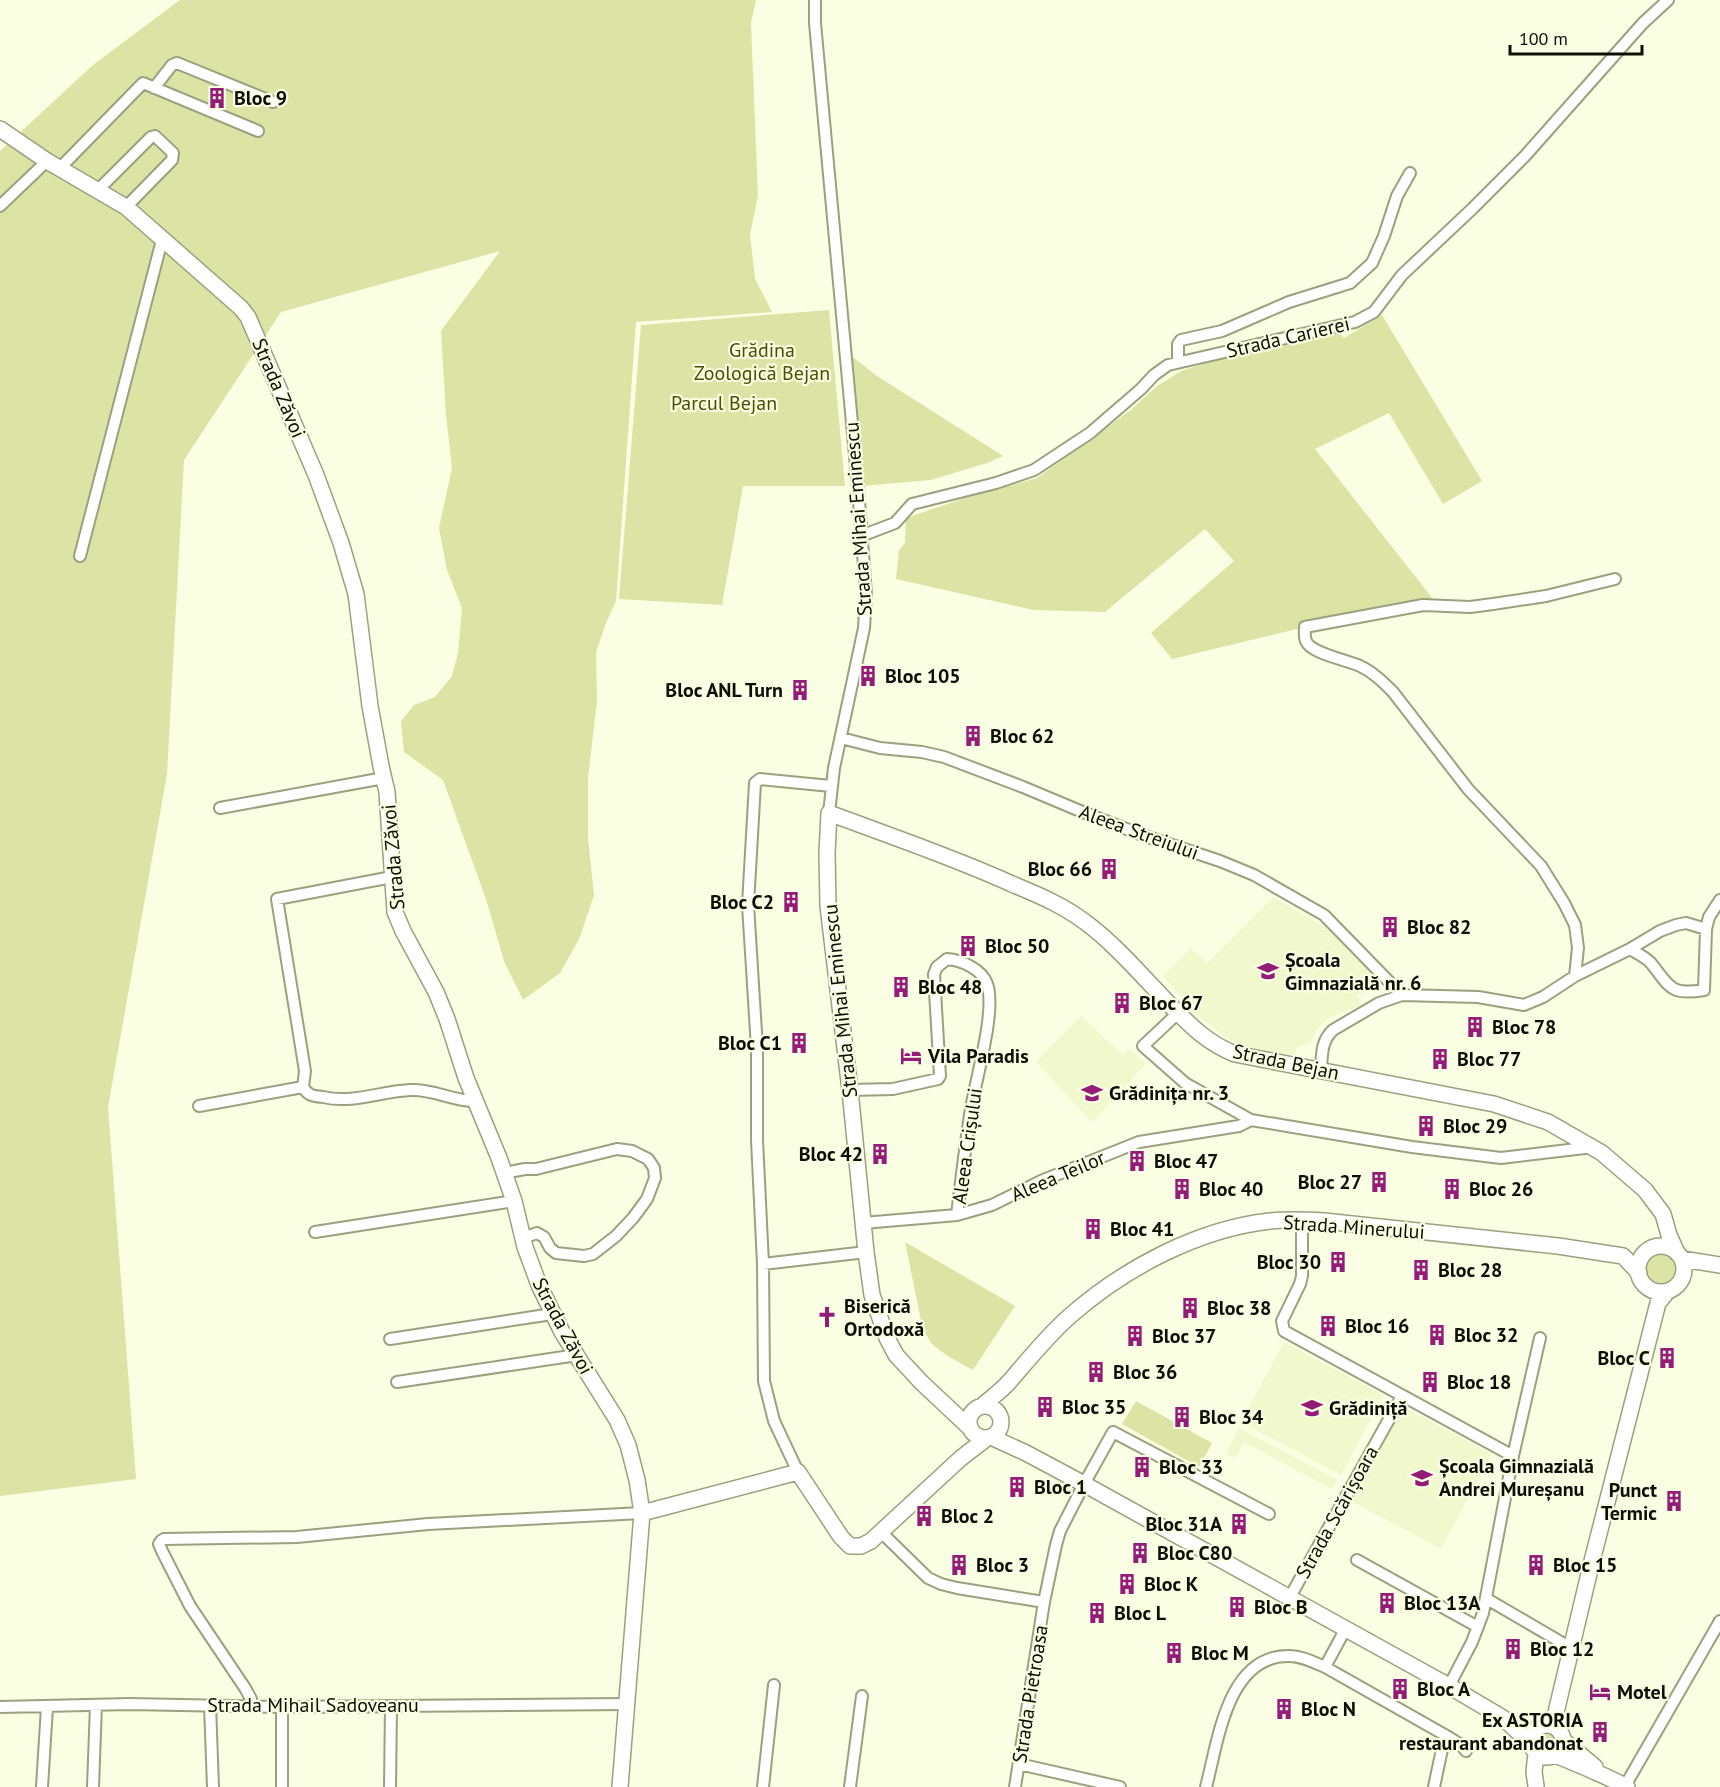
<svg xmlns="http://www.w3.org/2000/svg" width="1720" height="1787" viewBox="0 0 1720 1787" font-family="'PT Sans',sans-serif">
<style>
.built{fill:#f1f8cd}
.green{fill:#dbe4a5}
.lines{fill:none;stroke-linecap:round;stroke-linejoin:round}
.street-casing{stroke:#9ba07f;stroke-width:14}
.secondary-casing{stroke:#9ba07f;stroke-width:18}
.street{stroke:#fff;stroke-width:10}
.secondary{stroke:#fff;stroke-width:15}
.labels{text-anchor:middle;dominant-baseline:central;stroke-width:4.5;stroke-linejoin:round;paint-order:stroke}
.poi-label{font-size:20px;font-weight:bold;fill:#0d0e04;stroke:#fafee2;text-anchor:start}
.street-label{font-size:20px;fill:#0d0e04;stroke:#fafee2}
.park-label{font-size:20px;fill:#494f00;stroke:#fafee2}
</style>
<rect width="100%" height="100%" fill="#fafee2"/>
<path class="built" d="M1273 897 1325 927 1378 981V989L1357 995 1361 1005 1327 1019 1315 1032 1310 1043 1299 1046 1294 1055 1248 1049 1225 1037 1199 1016 1163 976 1191 948 1207 963Z
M1081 1016 1123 1055 1130 1049 1146 1064 1092 1122 1036 1062Z
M1284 1342 1383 1395 1341 1475 1241 1422Z
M1403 1407 1492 1454 1441 1549 1353 1502Z
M1239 1428 1337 1480 1332 1489 1244 1442 1235 1458 1226 1454Z"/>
<path class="green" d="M180 0H756L751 23 758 196 750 234 755 279 772 312 636 322 616 601 606 623 596 652 597 701 588 778V838L594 895 580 937 560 973 523 1000 504 961 487 902 443 780 404 752 401 721 414 705 435 697 452 676 458 653 462 608 447 570 439 528 452 468 446 415 441 331 500 251 281 312 184 460 167 774 108 1107 136 1479 0 1496V151L93 65Z
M829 310 845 486H743L722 605 619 599 641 325Z
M1382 315 1482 481 1443 504 1389 413 1315 449 1433 599 1305 627 1172 659 1151 633 1234 561 1205 529 1105 612 1034 610 896 579 899 550 905 543 906 518 968 497 1037 478 1132 409 1157 386 1181 371 1216 360 1339 333 1344 338Z
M850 355 877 376 1003 456 990 462 931 480 862 486Z
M905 1242 1015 1306 973 1370 946 1355 932 1344 923 1330Z
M1646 1270a16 16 0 1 1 32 0a16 16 0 1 1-32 0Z
M1136 1401 1212 1443 1199 1467 1122 1424Z
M1537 1741a10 10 0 1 1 20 0a10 10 0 1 1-20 0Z"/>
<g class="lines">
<defs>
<path id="street" d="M815 0V23L858 488 866 594 864 628 834 768 829 813
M154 88 172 65 177 63 273 102
M60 168 143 83 258 131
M98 190 151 137 155 136 173 153 172 160 126 207
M0 206 47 161
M1178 362V344L1181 340 1222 331 1289 302 1350 283 1372 263 1384 236 1397 196 1410 173
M861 536 895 523 912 504 996 483 1034 470 1090 433 1141 389 1154 375 1168 365 1355 322 1374 312 1402 275 1472 209 1525 156 1643 23 1668 0
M80 556 162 240
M841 738 880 748 922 752 944 757 1023 787 1085 813 1142 835 1220 861 1254 875 1324 915 1402 995 1379 1003 1333 1030C1321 1041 1322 1055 1321 1070
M220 808 384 778
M1630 949C1637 953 1645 957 1650 962 1670 986 1669 996 1704 990L1706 929
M1575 976 1578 948 1575 925 1564 903 1541 866 1468 789 1393 692C1383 682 1373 672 1360 666 1348 660 1311 654 1306 641 1304 637 1305 631 1305 627L1423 605 1470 607 1493 604 1546 596 1615 579
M1402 995 1478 997 1524 1005 1543 997 1575 976 1630 949 1660 931 1676 925 1686 923 1706 929 1709 917 1720 900
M1178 1013 1143 1046 1185 1083 1251 1120 1412 1147 1501 1158 1593 1147
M303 1087 305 1071 277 899 392 877
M850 1090 893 1089 938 1079 940 1076 934 974 937 967 947 959C961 960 982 969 987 984 997 1011 974 1084 970 1115 965 1148 961 1181 957 1215
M199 1106 303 1087C308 1096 314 1096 323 1097 354 1104 381 1091 411 1090 434 1089 455 1102 476 1101
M504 1173 525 1169H536L617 1149 632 1151 648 1159 654 1168 655 1178 647 1199 633 1218 616 1236 593 1254 584 1256 556 1253 550 1248 544 1237 537 1233 523 1238
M1302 1220V1276L1300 1284 1282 1321 1284 1331 1513 1456
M863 1223 957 1215 992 1205 1041 1181 1139 1142 1239 1126 1251 1120
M315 1232 514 1201
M763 1264 866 1252
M390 1339 552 1314
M397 1382 577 1355
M798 1472 774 1421 764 1381 763 1264 757 1140V1048L748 905 755 783 760 779 831 786
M881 1532 928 1578 941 1584 957 1588 1044 1602
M1357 1560 1478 1627
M1290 1597 1402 1396
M1487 1599 1571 1648
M1325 1667 1346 1628
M1449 1686 1472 1642 1483 1613 1513 1456 1540 1338
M210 1705 213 1787
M251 1706V1699L245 1688 190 1606 162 1551 159 1544 161 1541 164 1539 297 1537 428 1524 642 1513
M0 1707 130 1704 282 1707 626 1704
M1019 1764 1120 1787
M1625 1786 1720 1621
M42 1787 47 1707
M93 1787 96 1705
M282 1787V1707
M390 1787 391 1707
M763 1787 774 1685
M850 1787 862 1696
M1015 1787 1044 1602 1056 1545 1060 1531 1084 1484 1113 1432 1269 1514
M1206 1787C1218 1742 1227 1655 1289 1656 1302 1656 1313 1662 1325 1667L1445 1735 1461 1745 1466 1751
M1434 1787 1445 1735"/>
<path id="secondary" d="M0 129 47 161 126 207 241 308 248 317 316 475 341 543 356 594 370 706 381 766 387 792 395 912 403 931 436 992 447 1019 466 1078 499 1158 514 1201 525 1247 539 1285 562 1332 617 1420 628 1445 637 1480 642 1513 620 1787
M1638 1269a23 23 0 1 1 46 0a23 23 0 1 1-46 0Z
M1682 1259 1720 1265
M982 1406C991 1398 1001 1391 1009 1382 1029 1359 1048 1335 1071 1315 1125 1268 1198 1229 1270 1221 1288 1219 1306 1220 1324 1221L1558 1246 1623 1256 1639 1273
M969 1422a16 16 0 1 1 32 0a16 16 0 1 1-32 0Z
M970 1428 921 1382 896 1355 887 1338 872 1295 866 1252 850 1090 828 906 827 853 829 813C890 836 953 857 1012 884 1038 895 1063 905 1085 922 1114 943 1144 978 1170 1005 1190 1025 1207 1043 1235 1054L1494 1104 1548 1122 1602 1153 1645 1190 1663 1214 1669 1235 1677 1253
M991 1437 1026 1453 1084 1484 1449 1686 1503 1718 1531 1744
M642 1513 798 1472 841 1537 850 1546H861L871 1541 961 1458 987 1438
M1531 1741a16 16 0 1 1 32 0a16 16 0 1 1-32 0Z
M1553 1725 1592 1561 1658 1303 1668 1291
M1564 1741 1595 1767
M1555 1755C1580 1765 1604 1775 1627 1787
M1536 1786 1534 1772 1536 1753"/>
</defs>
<use href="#street" class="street-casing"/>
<use href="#secondary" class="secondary-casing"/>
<use href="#street" class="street"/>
<use href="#secondary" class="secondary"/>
</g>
<defs>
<symbol id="building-bare" viewBox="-9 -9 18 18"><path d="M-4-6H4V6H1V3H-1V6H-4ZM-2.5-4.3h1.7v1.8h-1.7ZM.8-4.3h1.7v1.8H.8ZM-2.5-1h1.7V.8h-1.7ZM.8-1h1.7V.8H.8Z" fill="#941c78" stroke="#fafee2" stroke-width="2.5" paint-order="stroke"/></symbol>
<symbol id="school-bare" viewBox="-9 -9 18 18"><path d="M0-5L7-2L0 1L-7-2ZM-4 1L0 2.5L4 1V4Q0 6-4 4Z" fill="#941c78" stroke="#fafee2" stroke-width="2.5" paint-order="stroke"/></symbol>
<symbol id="hotel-bare" viewBox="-9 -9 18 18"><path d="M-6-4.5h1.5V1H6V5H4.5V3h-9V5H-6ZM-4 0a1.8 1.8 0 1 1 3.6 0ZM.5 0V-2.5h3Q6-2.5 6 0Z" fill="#941c78" stroke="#fafee2" stroke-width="2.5" paint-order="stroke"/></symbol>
<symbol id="church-bare" viewBox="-9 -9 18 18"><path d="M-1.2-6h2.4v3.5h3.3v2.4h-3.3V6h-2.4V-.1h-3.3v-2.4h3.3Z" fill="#941c78" stroke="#fafee2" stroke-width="2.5" paint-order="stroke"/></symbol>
</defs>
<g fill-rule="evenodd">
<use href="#building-bare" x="202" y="83" width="30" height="30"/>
<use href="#building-bare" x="853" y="661" width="30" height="30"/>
<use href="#building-bare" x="785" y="675" width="30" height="30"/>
<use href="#building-bare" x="958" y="721" width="30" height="30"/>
<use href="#building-bare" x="1094" y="854" width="30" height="30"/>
<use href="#building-bare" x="776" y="887" width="30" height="30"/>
<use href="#building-bare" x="1375" y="912" width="30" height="30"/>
<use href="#building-bare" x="953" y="931" width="30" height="30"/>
<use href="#school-bare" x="1253" y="956" width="30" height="30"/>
<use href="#building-bare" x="886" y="972" width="30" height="30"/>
<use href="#building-bare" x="1107" y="988" width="30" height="30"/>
<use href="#building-bare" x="1460" y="1012" width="30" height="30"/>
<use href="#building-bare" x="784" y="1028" width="30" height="30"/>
<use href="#hotel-bare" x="896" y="1041" width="30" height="30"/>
<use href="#building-bare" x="1425" y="1044" width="30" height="30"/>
<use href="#school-bare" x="1077" y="1078" width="30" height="30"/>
<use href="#building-bare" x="1411" y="1111" width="30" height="30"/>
<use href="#building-bare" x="865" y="1139" width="30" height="30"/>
<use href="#building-bare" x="1122" y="1146" width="30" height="30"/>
<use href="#building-bare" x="1364" y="1167" width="30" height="30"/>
<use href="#building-bare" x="1167" y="1174" width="30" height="30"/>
<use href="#building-bare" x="1437" y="1174" width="30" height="30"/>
<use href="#building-bare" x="1078" y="1214" width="30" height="30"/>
<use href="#building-bare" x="1323" y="1247" width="30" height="30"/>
<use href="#building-bare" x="1406" y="1255" width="30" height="30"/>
<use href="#building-bare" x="1175" y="1293" width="30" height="30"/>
<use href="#church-bare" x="812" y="1302" width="30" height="30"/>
<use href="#building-bare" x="1313" y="1311" width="30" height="30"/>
<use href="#building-bare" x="1422" y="1320" width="30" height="30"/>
<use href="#building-bare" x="1120" y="1321" width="30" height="30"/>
<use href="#building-bare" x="1652" y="1343" width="30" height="30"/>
<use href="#building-bare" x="1081" y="1357" width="30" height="30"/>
<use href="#building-bare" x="1415" y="1367" width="30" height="30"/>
<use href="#building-bare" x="1030" y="1392" width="30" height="30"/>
<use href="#school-bare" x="1297" y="1393" width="30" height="30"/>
<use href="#building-bare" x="1167" y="1402" width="30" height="30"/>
<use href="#building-bare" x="1127" y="1452" width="30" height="30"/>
<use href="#school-bare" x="1407" y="1463" width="30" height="30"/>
<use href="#building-bare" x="1002" y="1472" width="30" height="30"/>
<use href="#building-bare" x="1659" y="1486" width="30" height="30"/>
<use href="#building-bare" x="909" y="1501" width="30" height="30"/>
<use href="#building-bare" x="1224" y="1509" width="30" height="30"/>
<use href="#building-bare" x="1125" y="1538" width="30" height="30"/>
<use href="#building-bare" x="944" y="1550" width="30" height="30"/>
<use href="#building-bare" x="1521" y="1550" width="30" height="30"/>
<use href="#building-bare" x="1112" y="1569" width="30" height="30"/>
<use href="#building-bare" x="1372" y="1588" width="30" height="30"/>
<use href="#building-bare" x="1222" y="1592" width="30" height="30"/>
<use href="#building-bare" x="1082" y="1598" width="30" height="30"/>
<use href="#building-bare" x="1498" y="1634" width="30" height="30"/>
<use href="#building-bare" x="1159" y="1638" width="30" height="30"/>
<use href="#building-bare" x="1385" y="1674" width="30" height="30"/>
<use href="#hotel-bare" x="1585" y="1677" width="30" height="30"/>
<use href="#building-bare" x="1269" y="1694" width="30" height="30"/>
<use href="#building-bare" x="1585" y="1717" width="30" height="30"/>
</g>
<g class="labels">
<g class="poi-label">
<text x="234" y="98">Bloc 9</text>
<text x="885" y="676">Bloc 105</text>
<text x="783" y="690" text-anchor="end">Bloc ANL Turn</text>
<text x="990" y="736">Bloc 62</text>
<text x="1092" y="869" text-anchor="end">Bloc 66</text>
<text x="774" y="902" text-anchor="end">Bloc C2</text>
<text x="1407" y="927">Bloc 82</text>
<text x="985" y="946">Bloc 50</text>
<text x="1285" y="960">Școala<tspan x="1285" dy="23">Gimnazială nr. 6</tspan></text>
<text x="918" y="987">Bloc 48</text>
<text x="1139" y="1003">Bloc 67</text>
<text x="1492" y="1027">Bloc 78</text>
<text x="782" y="1043" text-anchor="end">Bloc C1</text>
<text x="928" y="1056">Vila Paradis</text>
<text x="1457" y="1059">Bloc 77</text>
<text x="1109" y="1093">Grădinița nr. 3</text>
<text x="1443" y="1126">Bloc 29</text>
<text x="863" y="1154" text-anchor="end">Bloc 42</text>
<text x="1154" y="1161">Bloc 47</text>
<text x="1362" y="1182" text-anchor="end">Bloc 27</text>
<text x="1199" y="1189">Bloc 40</text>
<text x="1469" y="1189">Bloc 26</text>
<text x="1110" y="1229">Bloc 41</text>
<text x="1321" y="1262" text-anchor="end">Bloc 30</text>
<text x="1438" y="1270">Bloc 28</text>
<text x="844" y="1306">Biserică<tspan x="844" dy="23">Ortodoxă</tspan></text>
<text x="1207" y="1308">Bloc 38</text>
<text x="1345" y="1326">Bloc 16</text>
<text x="1454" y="1335">Bloc 32</text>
<text x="1152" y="1336">Bloc 37</text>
<text x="1650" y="1358" text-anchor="end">Bloc C</text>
<text x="1113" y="1372">Bloc 36</text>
<text x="1447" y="1382">Bloc 18</text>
<text x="1062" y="1407">Bloc 35</text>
<text x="1329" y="1408">Grădiniță</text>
<text x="1199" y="1417">Bloc 34</text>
<text x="1439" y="1466">Școala Gimnazială<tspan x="1439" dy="23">Andrei Mureșanu</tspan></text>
<text x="1159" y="1467">Bloc 33</text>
<text x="1034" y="1487">Bloc 1</text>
<text x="1657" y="1490" text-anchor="end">Punct<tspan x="1657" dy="23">Termic</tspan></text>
<text x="941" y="1516">Bloc 2</text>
<text x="1222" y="1524" text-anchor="end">Bloc 31A</text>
<text x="1157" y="1553">Bloc C80</text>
<text x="976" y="1565">Bloc 3</text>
<text x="1553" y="1565">Bloc 15</text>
<text x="1144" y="1584">Bloc K</text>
<text x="1404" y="1603">Bloc 13A</text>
<text x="1254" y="1607">Bloc B</text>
<text x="1114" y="1613">Bloc L</text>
<text x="1530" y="1649">Bloc 12</text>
<text x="1191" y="1653">Bloc M</text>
<text x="1417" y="1689">Bloc A</text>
<text x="1617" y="1692">Motel</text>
<text x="1301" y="1709">Bloc N</text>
<text x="1583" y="1720" text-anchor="end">Ex ASTORIA<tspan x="1583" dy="23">restaurant abandonat</tspan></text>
</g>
<g class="street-label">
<text transform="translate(1288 337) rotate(-13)">Strada Carierei</text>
<text transform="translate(279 388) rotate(67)">Strada Zăvoi</text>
<text transform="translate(858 519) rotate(-94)">Strada Mihai Eminescu</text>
<text transform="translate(1139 832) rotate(20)">Aleea Streiului</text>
<text transform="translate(393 857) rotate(-95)">Strada Zăvoi</text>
<text transform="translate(840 1001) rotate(-96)">Strada Mihai Eminescu</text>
<text transform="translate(1286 1062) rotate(12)">Strada Bejan</text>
<text transform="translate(967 1146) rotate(-82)">Aleea Crișului</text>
<text transform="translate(1058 1176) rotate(-23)">Aleea Teilor</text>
<text transform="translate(1354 1227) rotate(4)">Strada Minerului</text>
<text transform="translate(563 1326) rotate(62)">Strada Zăvoi</text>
<text transform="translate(1337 1512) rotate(-61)">Strada Scărișoara</text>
<text transform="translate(1030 1694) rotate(-81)">Strada Pietroasa</text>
<text x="313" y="1705">Strada Mihail Sadoveanu</text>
</g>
<g class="park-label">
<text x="762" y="350">Grădina<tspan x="762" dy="23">Zoologică Bejan</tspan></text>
<text x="724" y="403">Parcul Bejan</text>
</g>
</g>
<path d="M1510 45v9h132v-9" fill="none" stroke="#0d0e04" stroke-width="3"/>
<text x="1519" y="45" font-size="18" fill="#0d0e04" stroke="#fafee2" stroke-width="4.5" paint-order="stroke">100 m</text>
</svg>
